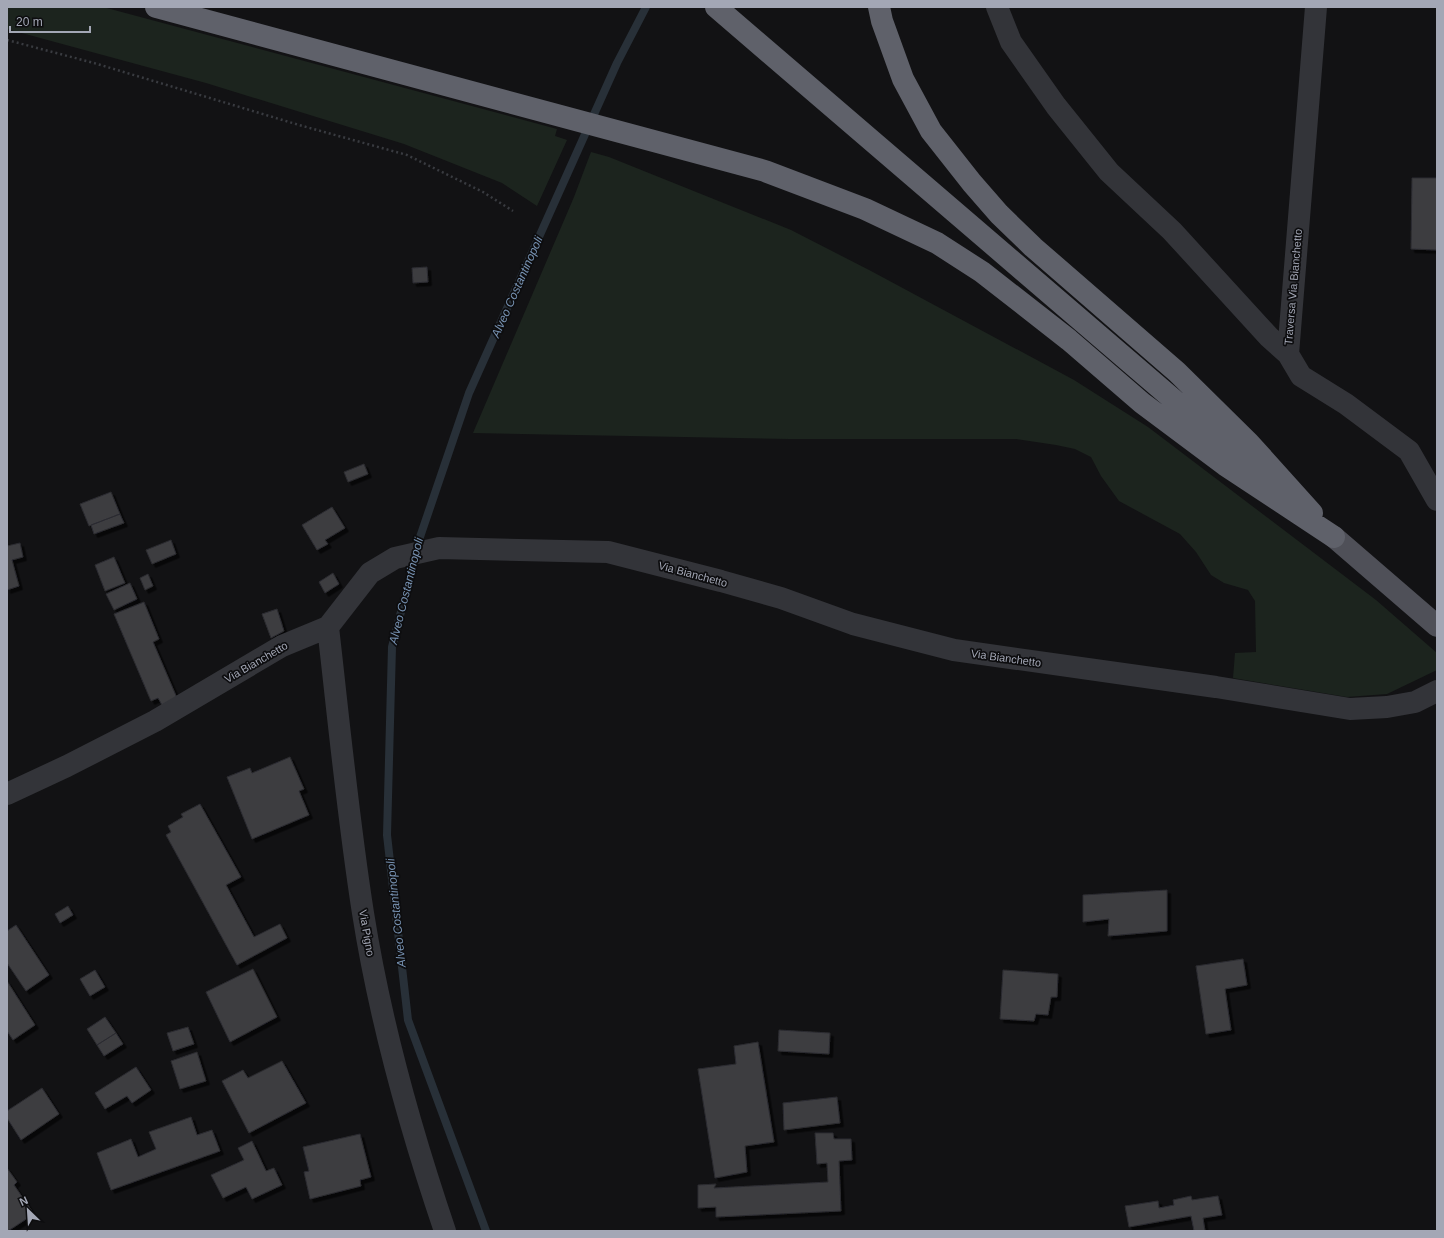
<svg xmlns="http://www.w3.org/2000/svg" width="1444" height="1238" viewBox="0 0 1444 1238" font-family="Arial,sans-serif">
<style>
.green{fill:#1c241e}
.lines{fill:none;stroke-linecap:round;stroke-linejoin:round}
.stream{stroke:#283038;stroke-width:8}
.building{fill:#3c3c41;stroke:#2c2c30;filter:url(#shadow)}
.path{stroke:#393b40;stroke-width:2.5;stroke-dasharray:2 3;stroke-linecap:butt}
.minor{stroke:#333439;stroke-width:22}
.major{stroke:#4f5058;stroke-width:22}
.highway{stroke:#5f616a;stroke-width:22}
.labels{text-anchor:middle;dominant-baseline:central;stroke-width:3.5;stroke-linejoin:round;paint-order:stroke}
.street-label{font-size:11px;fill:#a3a7b5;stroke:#0d0d0f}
.water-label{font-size:12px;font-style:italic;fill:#7893b3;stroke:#0d0d0f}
</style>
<defs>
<filter id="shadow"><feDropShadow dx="3.5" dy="3.5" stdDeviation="0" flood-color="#0009"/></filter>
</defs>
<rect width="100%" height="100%" fill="#121214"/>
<path class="green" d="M7 7H103L557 129 555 136 567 140 537 206 502 183 404 144 206 83 7 29Z
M591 152 609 157 791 230 871 271 1074 380 1148 427 1376 600 1437 653V670L1387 694 1347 697 1233 678 1235 653 1256 652 1255 601 1248 590 1224 583 1211 575 1196 552 1180 534 1119 501 1101 476 1091 457 1075 449 1056 445 1016 439H790L473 433 574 197Z"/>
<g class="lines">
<path class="stream" d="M486 1231 408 1020 387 835 392 647 420 537 469 393 617 63 646 7"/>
</g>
<path class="building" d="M1412 178H1437V250L1411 249Z
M427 267 428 282 413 283 412 268Z
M364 464 368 474 348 482 344 472Z
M111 492 120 514 89 526 80 504Z
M332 507 345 528 325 540 328 544 317 550 302 525Z
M120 514 124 523 94 534 91 525Z
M171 540 176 554 152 564 146 550Z
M20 543 23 557 12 560 19 586 7 590V546Z
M114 557 125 583 105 591 95 565Z
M333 573 339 584 325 593 319 582Z
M148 574 153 586 145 590 140 578Z
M130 583 137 599 114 610 106 594Z
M144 602 159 639 153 642 177 698 162 705 158 698 151 701 114 614Z
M277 609 284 631 271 638 262 614Z
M290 757 304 789 299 791 309 815 252 839 227 777 250 768 252 773Z
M200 804 241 877 226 885 254 937 280 924 287 938 237 965 166 835 171 832 168 826 183 817 181 814Z
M1167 890V931L1108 936 1109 919 1083 922V895Z
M68 906 73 915 60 923 55 914Z
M16 925 49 975 26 991 7 963V931Z
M1243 959 1247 985 1225 989 1231 1030 1206 1034 1196 966Z
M253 969 277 1017 230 1042 206 992Z
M95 970 105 987 90 996 80 979Z
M1003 970 1058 974 1057 997H1051L1048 1015 1036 1014 1034 1021 1000 1019Z
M7 981 35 1025 13 1040 7 1031Z
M105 1017 116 1033 97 1045 87 1029Z
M188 1027 194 1044 173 1051 167 1033Z
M779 1030 830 1033 829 1054 778 1051Z
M116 1033 123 1044 104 1056 97 1045Z
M758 1042 774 1142 745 1146 747 1172 715 1178 698 1069 736 1064 734 1046Z
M197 1052 206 1081 180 1089 171 1061Z
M282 1061 306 1103 249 1133 222 1081 243 1070 248 1078Z
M136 1067 151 1090 132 1103 127 1096 105 1109 95 1093Z
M42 1088 59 1114 21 1140 7 1118V1111Z
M837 1097 840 1123 784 1130 783 1103Z
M191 1117 197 1135 212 1130 220 1151 111 1190 97 1153 131 1139 138 1157 156 1149 149 1132Z
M815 1133H833L834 1139H851L852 1160 839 1161 841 1211 716 1217V1207L698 1208V1185L716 1184 714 1188 828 1182 827 1163 817 1164Z
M360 1134 371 1177 360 1180 361 1186 310 1199 304 1172 309 1171 303 1147Z
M252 1141 266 1171 274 1168 282 1185 252 1199 246 1187 223 1198 211 1175 244 1160 238 1148Z
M7 1168 17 1182 14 1185 34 1214 8 1231H7Z
M1191 1196 1192 1200 1218 1196 1222 1215 1203 1218 1205 1231H1194L1191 1216 1129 1227 1125 1206 1158 1201 1159 1208 1174 1205 1173 1200Z"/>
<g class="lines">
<path class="path" d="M7 40 94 63 299 125 407 155 483 192 513 211"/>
<path class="minor" d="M997 7 1011 42 1056 106 1109 172 1172 231 1269 337 1288 354
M1316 7 1288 354 1301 376 1346 404 1409 451 1437 500
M328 627C339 723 348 818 363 913 380 1021 410 1128 445 1231
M7 794 67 766 155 721 282 646 328 627 370 573 395 558 439 548 608 552 721 581 781 598 853 624 954 650 1216 687 1350 709 1387 707 1415 702 1437 691"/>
<path class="major" d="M1334 537 1437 626"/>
<path class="highway" d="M156 7 765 171 865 209 937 243 982 272 1069 340 1142 403 1225 465 1334 537
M716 7 1259 473
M879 7 882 21 903 79 931 131 972 183 999 214 1033 247 1177 372 1249 443 1312 513"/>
</g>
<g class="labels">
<g class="street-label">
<text transform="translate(1293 287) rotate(-85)">Traversa Via Bianchetto</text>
<text transform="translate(693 574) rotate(15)">Via Bianchetto</text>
<text transform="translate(1006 658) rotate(8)">Via Bianchetto</text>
<text transform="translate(256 662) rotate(-30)">Via Bianchetto</text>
<text transform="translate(367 933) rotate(80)">Via Pigno</text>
</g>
<g class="water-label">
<text transform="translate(517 287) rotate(-66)">Alveo Costantinopoli</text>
<text transform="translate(406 591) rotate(-76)">Alveo Costantinopoli</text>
<text transform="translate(396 913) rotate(-96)">Alveo Costantinopoli</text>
</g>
</g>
<rect width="1444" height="1238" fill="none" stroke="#a3a7b5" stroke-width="16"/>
<g transform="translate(28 1210) rotate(335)" stroke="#0d0d0f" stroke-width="3" paint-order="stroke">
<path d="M0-3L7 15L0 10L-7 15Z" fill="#a3a7b5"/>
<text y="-6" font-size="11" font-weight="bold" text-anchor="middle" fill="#a3a7b5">N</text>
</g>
<path d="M10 26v6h80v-6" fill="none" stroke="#a3a7b5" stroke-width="2"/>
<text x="16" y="26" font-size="12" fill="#a3a7b5" stroke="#0d0d0f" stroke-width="3" paint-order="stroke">20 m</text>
</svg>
